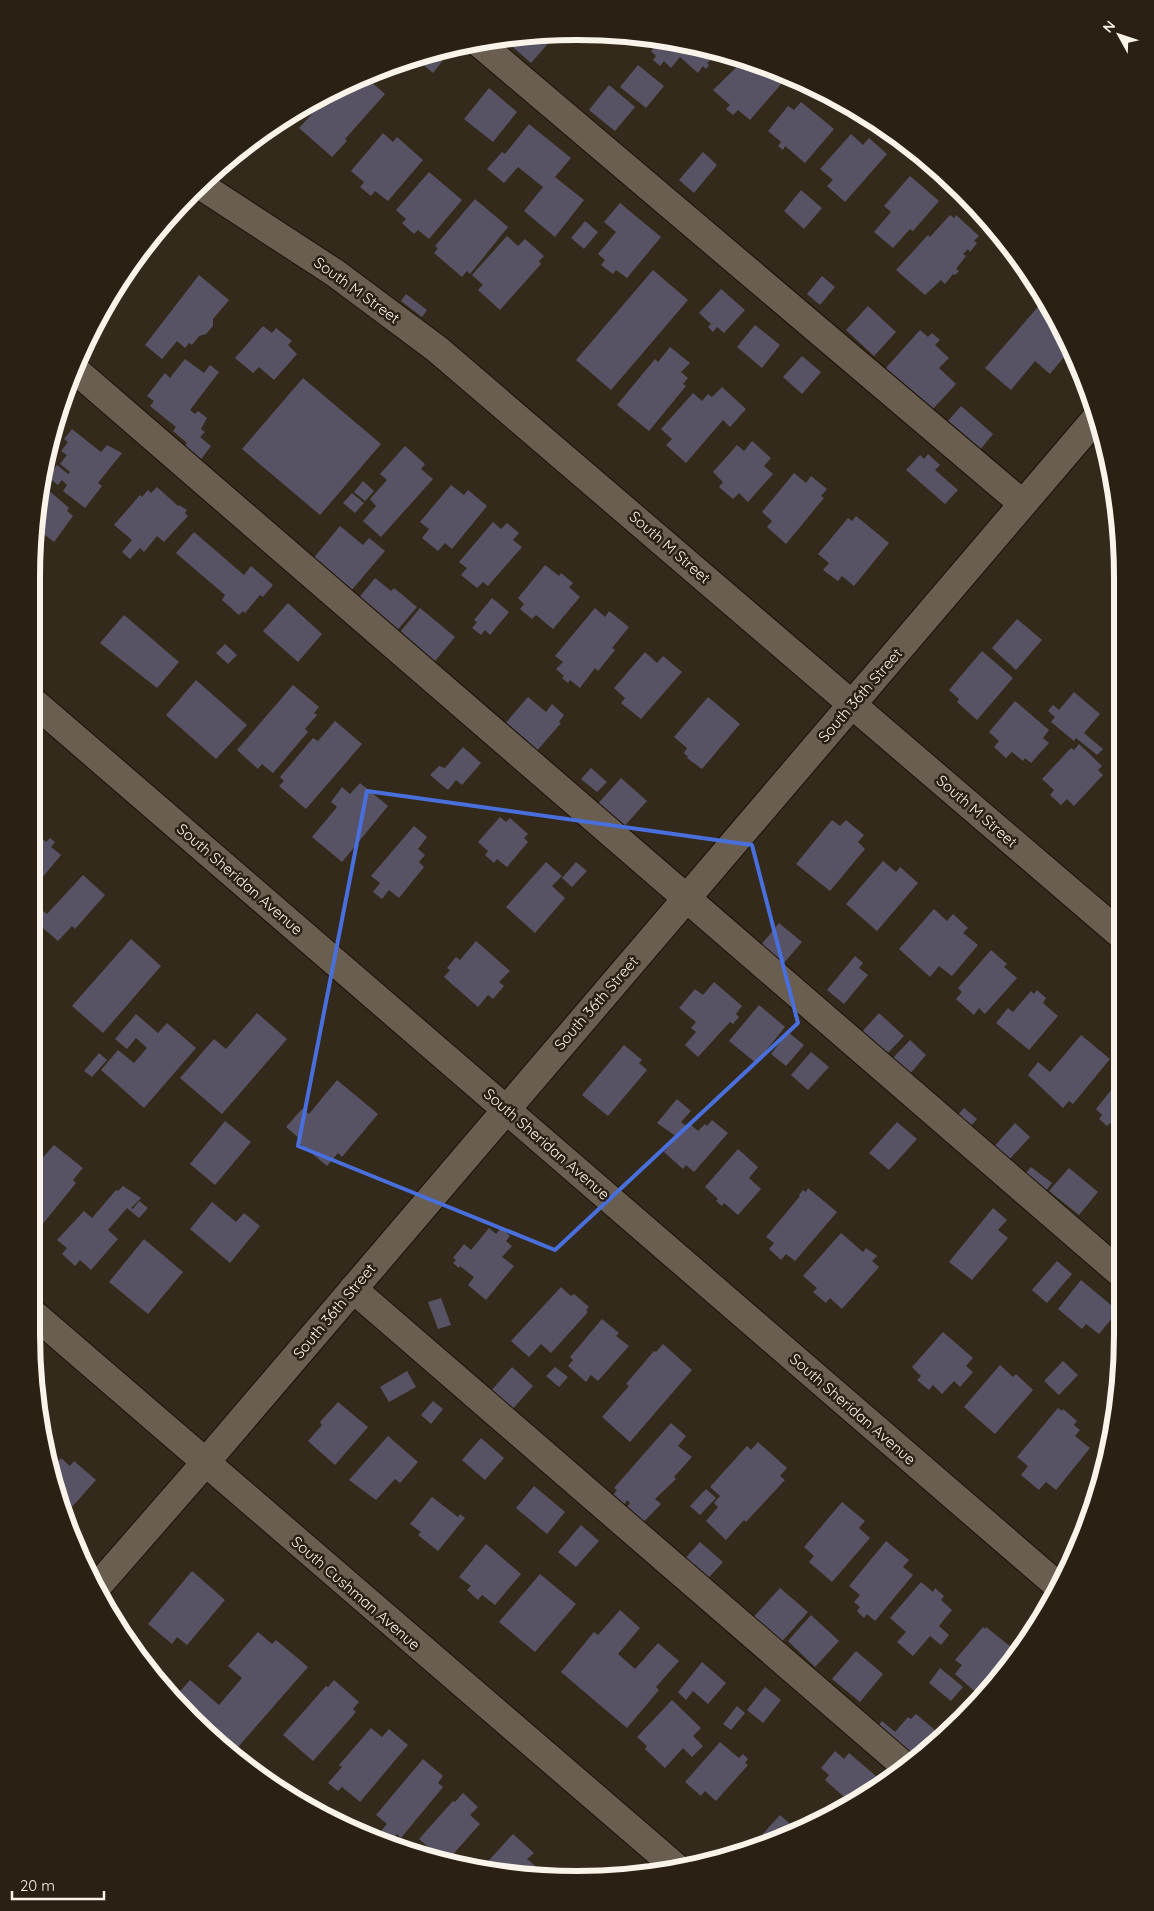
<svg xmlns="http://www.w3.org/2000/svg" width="1154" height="1911" viewBox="0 0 1154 1911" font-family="Quicksand,sans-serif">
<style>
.building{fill:#575364}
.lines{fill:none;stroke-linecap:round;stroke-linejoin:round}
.minor-casing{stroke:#1b1206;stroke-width:30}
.minor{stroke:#695e4f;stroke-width:28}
.marked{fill:none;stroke:#496fdc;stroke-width:4;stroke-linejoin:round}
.labels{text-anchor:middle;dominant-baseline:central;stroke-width:5;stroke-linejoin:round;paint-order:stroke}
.street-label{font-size:15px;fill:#faf3ea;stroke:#2a2013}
.rim{fill:none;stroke:#faf3ea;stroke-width:6}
</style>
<rect width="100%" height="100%" fill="#342a1c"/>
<path class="building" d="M545 35 551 40 531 63 506 41 510 36Z
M660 40 718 50 722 51 707 63 709 65 706 69 703 66 698 73 680 57 671 68 664 61 660 66 653 60 656 56 651 51Z
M434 53 443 60 433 73 420 62 426 55Z
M744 60 757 70 761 66 763 67 782 83 750 120 738 110 733 115 726 109 730 105 713 90Z
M638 65 664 86 646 108 620 87Z
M358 80 364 86 369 80 385 94 345 139 347 141 332 157 299 128 332 92Z
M609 85 635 107 615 131 589 110Z
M489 88 517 112 493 142 464 119Z
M801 102 834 129 805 163 785 146 783 150 778 146 781 142 768 131 788 106 794 110Z
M529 124 571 158 555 177 584 200 555 237 524 211 543 187 518 167 504 183 487 169 502 152 505 154Z
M383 133 393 142 397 137 423 160 388 201 375 191 371 196 360 187 364 182 351 171Z
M851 134 863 145 869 138 887 154 845 202 827 186 833 180 820 169Z
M703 152 717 165 694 193 679 180Z
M429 172 462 200 429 239 418 230 414 234 402 223 406 219 396 210Z
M910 176 939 201 913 231 910 229 893 248 874 232 891 212 884 206Z
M801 190 822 208 804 229 784 211Z
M475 199 508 227 470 274 467 271 462 277 434 253 438 248 435 246Z
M620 203 661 237 627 278 616 270 613 274 601 265 605 260 598 254 616 232 604 222Z
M950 215 954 218 956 215 979 236 974 241 977 243 970 252 968 249 963 254 966 256 956 269 959 271 955 275 953 274 945 284 941 280 925 295 896 270 928 235 930 237Z
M585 221 598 232 584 249 571 238Z
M507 236 518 246 525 239 544 256 539 261 541 264 500 310 478 290 483 285 472 275Z
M653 270 688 300 611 390 576 360Z
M199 275 229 300 213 319V326L206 334 199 336 192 345 189 343 185 348 177 341 162 359 145 345Z
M822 276 835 287 820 305 807 294Z
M721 289 745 310 724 333 717 327 713 332 708 327 711 324 699 313Z
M406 294 427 310 422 317 401 301Z
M1043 301 1052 309 1069 351 1050 374 1035 361 1011 390 985 368Z
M868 306 896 332 874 356 846 330Z
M755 325 780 345 762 368 737 347Z
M263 326 272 333 276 328 292 341 288 345 297 354 274 380 259 367 253 373 235 358Z
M920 330 928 337 932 333 940 340 935 345 949 358 939 368 956 384 931 411 885 369Z
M670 347 690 363 681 372 688 378 683 384 686 386 649 431 617 405 655 359 658 362Z
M802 356 821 372 802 394 783 377Z
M185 359 204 373 210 365 219 372 190 410 195 414 198 411 207 418 201 429 205 432 200 437 211 446 199 462 182 449 187 443 173 431 176 427 150 406 154 401 147 396 165 373 170 378Z
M303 378 381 444 320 515 242 449Z
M722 387 746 409 730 427 723 420 686 463 666 445 672 439 661 429 693 393 702 401 708 394 712 397Z
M961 406 993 434 980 450 947 422Z
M72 429 101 452 107 445 122 453 98 483 102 486 85 508 63 491 67 485 62 480 58 485 48 477 57 465 68 474 70 472 60 464 67 455 61 451 68 442 64 439Z
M752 441 771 458 764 466 773 474 748 502 739 493 733 499 719 487 723 482 713 472 737 445 744 451Z
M405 446 425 464 421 469 433 479 381 537 363 521 376 506 370 499 387 480 380 474Z
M928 454 940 465 935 470 958 490 945 504 906 470 920 455 924 459Z
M794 473 806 483 811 476 827 489 821 496 824 498 786 544 767 527 772 521 762 512Z
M363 481 374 491 365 501 354 492Z
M451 485 464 495 468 490 487 506 452 549 445 543 438 551 422 538 429 529 420 522Z
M157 487 178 506 179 505 187 510 185 513 188 516 164 542 157 536 144 552 140 548 130 559 122 552 132 540 114 525 140 495 142 497 148 490 151 493Z
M47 489 69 508 67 511 73 516 54 542 40 531 36 536V520L46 508 37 500Z
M352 493 364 503 355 513 343 503Z
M856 516 889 543 854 586 842 576 838 581 823 570 829 563 818 554 848 518 852 521Z
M493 522 501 529 507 523 519 533 513 540 522 547 488 586 483 582 477 588 461 575 467 568 459 562Z
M340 526 363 545 369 538 385 551 350 592 312 560Z
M194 532 244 575 251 566 273 585 263 597 260 595 245 613 243 611 239 615 222 600 225 595 176 553Z
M545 565 559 576 561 573 573 583 569 587 580 597 553 629 536 615 532 619 520 609 524 604 518 598Z
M375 578 391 591 394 588 417 607 395 633 357 600Z
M492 598 509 612 490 635 485 630 481 635 472 628 477 622 474 620Z
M288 603 322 634 298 662 263 631Z
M420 608 455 637 431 666 396 637Z
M595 608 605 617 609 611 629 627 612 648 615 650 598 671 595 668 580 688 570 680 568 683 562 678 564 676 556 669 563 662 555 656Z
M124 615 179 662 157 688 100 643Z
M1017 619 1042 640 1016 670 992 648Z
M225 644 237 655 228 664 216 653Z
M982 651 1013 678 977 720 957 702 959 699 949 690Z
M645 652 657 663 663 656 682 672 641 719 621 703 625 698 614 688Z
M196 680 247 725 216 759 166 715Z
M293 685 319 707 314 713 317 715 305 729 308 732 273 773 262 764 258 769 237 750Z
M1074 692 1100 714 1084 733 1103 749 1097 755 1076 738 1074 741 1051 722 1055 717 1048 711 1053 705 1059 710Z
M528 697 546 712 552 704 564 715 559 722 561 723 535 753 503 726Z
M708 697 740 724 702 769 687 758 688 757 684 753 687 748 674 737Z
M1015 701 1049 730 1043 738 1049 743 1031 763 1025 758 1023 761 1012 752 1006 758 994 747 999 741 989 732Z
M335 721 362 744 306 809 279 786 284 781 280 777 313 738 318 741Z
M1079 744 1102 766 1098 770 1103 775 1074 806 1067 799 1061 805 1050 795 1054 790 1042 779 1071 748 1074 750Z
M463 747 481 763 462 785 456 780 448 790 430 775 439 766 445 768Z
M591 768 607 782 597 792 581 779Z
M621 778 647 801 620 831 594 808Z
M360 783 388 806 342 862 312 837 337 807 331 802 342 787 350 794Z
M500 817 506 822 510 818 528 834 524 838 528 842 507 867 497 859 494 863 485 855 488 851 478 842Z
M832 820 840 826 846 820 864 835 858 842 865 849 830 891 796 864Z
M414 826 427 837 418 849 425 855 419 862 424 867 399 898 389 890 382 899 373 892 380 883 371 876Z
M36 833 46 842 50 838 55 842 51 847 61 855 36 885Z
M883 861 896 872 900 867 918 883 877 931 846 904Z
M546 862 562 876 552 886 565 898 535 933 506 907Z
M576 862 587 871 572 887 562 878Z
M83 875 105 895 75 929 72 926 58 941 36 922V918L43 911 47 914Z
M934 909 947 921 953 914 968 928 963 933 978 945 952 976 939 966 930 977 899 949Z
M779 923 802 942 783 964 761 945Z
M131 939 161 966 103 1033 72 1006Z
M476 941 510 971 499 982 504 986 493 999 488 995 478 1007 444 977 450 970 447 968 456 957 460 960Z
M991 950 1007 964 1004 967 1017 978 985 1014 979 1008 974 1015 956 999 962 992 958 988Z
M855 956 863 963 859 968 868 975 844 1004 827 990Z
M714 982 742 1006 736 1014 739 1017 733 1024 730 1022 698 1057 685 1045 696 1032 691 1028 696 1022 679 1008 695 989 703 995Z
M1037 990 1046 998 1043 1003 1058 1016 1029 1050 996 1023 1008 1008 1013 1012 1031 991 1034 994Z
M759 1005 785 1027 756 1063 729 1041Z
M257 1013 287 1039 222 1114 180 1078 214 1039 226 1049Z
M879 1013 904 1036 886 1055 861 1033Z
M136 1014 158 1033 167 1023 196 1048 144 1108 101 1070 118 1050 134 1063 147 1048 136 1038 127 1049 115 1039Z
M788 1032 804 1045 786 1066 771 1054Z
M1081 1035 1110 1059 1073 1104 1069 1101 1063 1108 1028 1075 1038 1062 1050 1072Z
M910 1040 926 1055 909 1075 892 1059Z
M624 1045 642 1060 639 1063 647 1070 608 1116 582 1095Z
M811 1052 829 1067 808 1090 791 1075Z
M99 1053 107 1060 92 1077 84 1071Z
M337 1080 378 1114 342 1157 338 1153 327 1166 297 1141 300 1139 286 1127 302 1109 309 1114Z
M1119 1080V1131L1110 1123 1107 1126 1099 1119 1102 1115 1096 1109Z
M677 1099 691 1111 681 1122 686 1126 689 1123 698 1131 705 1124 707 1126 712 1120 728 1133 694 1172 686 1165 683 1169 664 1152 677 1137 657 1123Z
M964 1108 977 1119 969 1128 956 1117Z
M225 1121 251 1142 215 1185 190 1164Z
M897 1122 917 1139 889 1170 869 1153Z
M1015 1123 1030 1137 1007 1162 992 1149Z
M54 1145 83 1168 73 1180 76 1183 41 1226 36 1222V1165Z
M738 1149 758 1167 749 1178 761 1189 738 1215 724 1203 722 1206 716 1201 718 1199 705 1187Z
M1031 1167 1052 1183 1042 1196 1021 1179Z
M1069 1168 1098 1192 1079 1215 1049 1191Z
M123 1186 141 1198 131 1208 133 1209 139 1201 148 1208 139 1218 127 1208 108 1230 118 1239 91 1270 80 1260 75 1266 62 1254 67 1248 57 1240 84 1211 92 1218 116 1190 118 1191Z
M808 1188 837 1212 795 1261 786 1254 781 1260 769 1249 774 1243 766 1237 800 1196 799 1195 803 1190 806 1192Z
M212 1202 236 1222 244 1213 260 1226 230 1263 190 1229Z
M993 1208 1007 1220 998 1230 1008 1238 972 1280 949 1262Z
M489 1228 496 1234 501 1228 510 1236 506 1241 512 1246 502 1257 514 1266 486 1300 468 1285 474 1277 460 1266 459 1268 453 1263 456 1260 453 1258 464 1244 471 1250Z
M841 1233 863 1252 866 1248 877 1256 872 1261 879 1267 842 1309 830 1298 826 1303 813 1292 817 1288 803 1276Z
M144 1239 183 1272 148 1314 109 1282Z
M1057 1261 1072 1274 1047 1303 1032 1290Z
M1081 1280 1118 1311 1099 1334 1086 1324 1082 1329 1058 1309Z
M561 1287 571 1296 574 1294 589 1307 586 1310 588 1312 551 1353 541 1344 529 1357 511 1341Z
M441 1298 451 1325 438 1329 428 1302Z
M602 1319 619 1333 616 1336 629 1346 598 1381 591 1375 586 1382 568 1366 573 1360 570 1357Z
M943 1332 973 1358 966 1366 973 1372 960 1387 954 1381 942 1394 933 1385 929 1390 917 1380 921 1376 912 1367Z
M663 1344 692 1370 630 1442 602 1417 629 1386 626 1384 654 1351 656 1352Z
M1063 1361 1078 1375 1059 1395 1044 1381Z
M1000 1365 1013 1377 1016 1374 1033 1390 995 1434 964 1407Z
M512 1367 533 1386 511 1411 490 1392Z
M555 1367 568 1377 559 1387 546 1376Z
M407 1371 416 1387 389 1402 380 1387Z
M433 1401 443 1409 431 1424 421 1415Z
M338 1402 368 1427 335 1465 308 1441 322 1425 320 1422Z
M1058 1408 1062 1411 1063 1409 1077 1421 1074 1425 1080 1430 1075 1436 1090 1448 1056 1490 1046 1482 1039 1490 1021 1475 1028 1466 1017 1457Z
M671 1423 686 1436 678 1446 692 1457 674 1477 676 1479 655 1499 661 1504 638 1528 621 1514 630 1503 627 1500 624 1505 613 1495 617 1490 614 1488Z
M388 1436 418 1462 400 1483 395 1479 376 1500 349 1480Z
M481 1438 504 1458 485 1480 462 1460Z
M758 1442 787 1468 780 1476 785 1480 746 1522 744 1520 726 1540 706 1521 718 1507 714 1503 720 1496 710 1487 747 1446 751 1450Z
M61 1458 70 1466 74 1461 96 1480 63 1517 51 1470Z
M1097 1483 1094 1497 1091 1505 1084 1499Z
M534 1486 565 1512 547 1534 516 1508Z
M706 1489 716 1498 700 1515 690 1506Z
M432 1497 458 1517 460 1514 465 1518 438 1551 418 1535 421 1532 410 1524Z
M842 1502 865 1521 859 1528 870 1538 832 1582 809 1562 814 1556 804 1547Z
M581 1525 599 1541 576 1567 558 1552Z
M886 1541 909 1560 903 1567 913 1575 875 1621 867 1614 864 1618 857 1611 860 1607 854 1602 860 1595 849 1586Z
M700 1542 723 1562 703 1584 681 1563Z
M486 1544 521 1574 495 1605 482 1595 478 1600 467 1590 471 1586 459 1577Z
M192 1571 225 1600 187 1645 177 1637 172 1644 148 1624Z
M540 1574 576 1604 535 1652 499 1622Z
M921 1582 933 1592 935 1588 944 1596 941 1600 952 1610 939 1626 949 1635 941 1645 930 1636 913 1656 897 1642 906 1632 890 1618Z
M780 1588 808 1612 778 1646 750 1621Z
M620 1610 640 1628 618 1654 635 1669 658 1643 679 1661 656 1687 659 1690 627 1728 561 1672 594 1632 598 1635Z
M811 1615 839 1641 815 1667 788 1641Z
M983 1627 985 1629 986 1627 1016 1651 1014 1653 1017 1655 1008 1668 980 1696 955 1674 962 1665 955 1660Z
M258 1632 272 1644 276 1640 308 1667 232 1754 175 1697 190 1680 219 1705 242 1678 228 1666Z
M856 1651 883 1674 860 1702 832 1679Z
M702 1662 726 1683 708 1704 693 1691 686 1700 678 1692Z
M940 1668 963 1687 951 1701 929 1683Z
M334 1680 359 1702 353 1709 356 1712 313 1761 283 1735 326 1686 328 1687Z
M765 1687 781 1700 763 1723 747 1710Z
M672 1700 701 1728 693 1736 703 1746 692 1757 683 1748 665 1768 645 1749 647 1746 637 1737Z
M737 1706 745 1713 731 1730 723 1724Z
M916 1714 941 1735 911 1765 874 1731 882 1721 895 1732 908 1717 911 1719Z
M371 1728 382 1737 389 1729 408 1745 360 1802 342 1787 338 1791 328 1783 342 1767 339 1765Z
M720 1742 739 1758 743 1754 748 1759 745 1763 748 1765 716 1801 705 1791 701 1796 685 1782Z
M835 1751 844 1759 849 1753 883 1782 851 1803 825 1780 829 1775 821 1768Z
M423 1759 443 1776 438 1783 443 1787 401 1838 397 1834 392 1841 381 1831 387 1824 376 1815Z
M463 1793 478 1807 470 1815 480 1824 447 1861H445L419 1839 453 1801 455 1802Z
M780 1815 799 1832 750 1851 748 1850Z
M513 1834 534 1853 527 1859 538 1868 530 1877 505 1875 481 1869Z"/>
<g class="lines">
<defs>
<path id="minor" d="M478 42 1023 504
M200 185 335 273 437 349 1120 934
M73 368 1119 1272
M36 704 1057 1585
M353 1289 907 1768
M36 1316 677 1868
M96 1588 205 1463 1097 417"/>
</defs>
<use href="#minor" class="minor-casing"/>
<use href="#minor" class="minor"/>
</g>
<path class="marked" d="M367 791 752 845 798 1023 555 1250 298 1146Z"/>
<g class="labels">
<g class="street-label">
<text transform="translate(357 290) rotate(36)">South M Street</text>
<text transform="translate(670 547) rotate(41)">South M Street</text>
<text transform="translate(860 695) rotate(-49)">South 36th Street</text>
<text transform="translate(977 811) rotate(41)">South M Street</text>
<text transform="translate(240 879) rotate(41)">South Sheridan Avenue</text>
<text transform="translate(596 1003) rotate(-49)">South 36th Street</text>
<text transform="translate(547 1144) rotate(41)">South Sheridan Avenue</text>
<text transform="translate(334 1311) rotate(-50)">South 36th Street</text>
<text transform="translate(853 1409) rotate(41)">South Sheridan Avenue</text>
<text transform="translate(356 1593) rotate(41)">South Cushman Avenue</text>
</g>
</g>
<path d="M0 0H1154V1911H0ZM577 40H577A537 537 0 0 1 1114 577V1334A537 537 0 0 1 577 1871H577A537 537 0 0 1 40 1334V577A537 537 0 0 1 577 40Z" fill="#2a2013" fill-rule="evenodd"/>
<path class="rim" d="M577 40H577A537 537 0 0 1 1114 577V1334A537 537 0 0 1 577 1871H577A537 537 0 0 1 40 1334V577A537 537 0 0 1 577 40Z"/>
<g transform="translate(1119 35) rotate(310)" stroke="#2a2013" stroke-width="4" paint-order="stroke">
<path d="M0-4L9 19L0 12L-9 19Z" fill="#faf3ea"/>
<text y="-8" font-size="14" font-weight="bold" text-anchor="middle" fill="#faf3ea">N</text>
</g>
<path d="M12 1891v8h92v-8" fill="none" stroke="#faf3ea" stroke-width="2.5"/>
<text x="20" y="1891" font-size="15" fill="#faf3ea" stroke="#2a2013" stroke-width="4" paint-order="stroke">20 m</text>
</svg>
